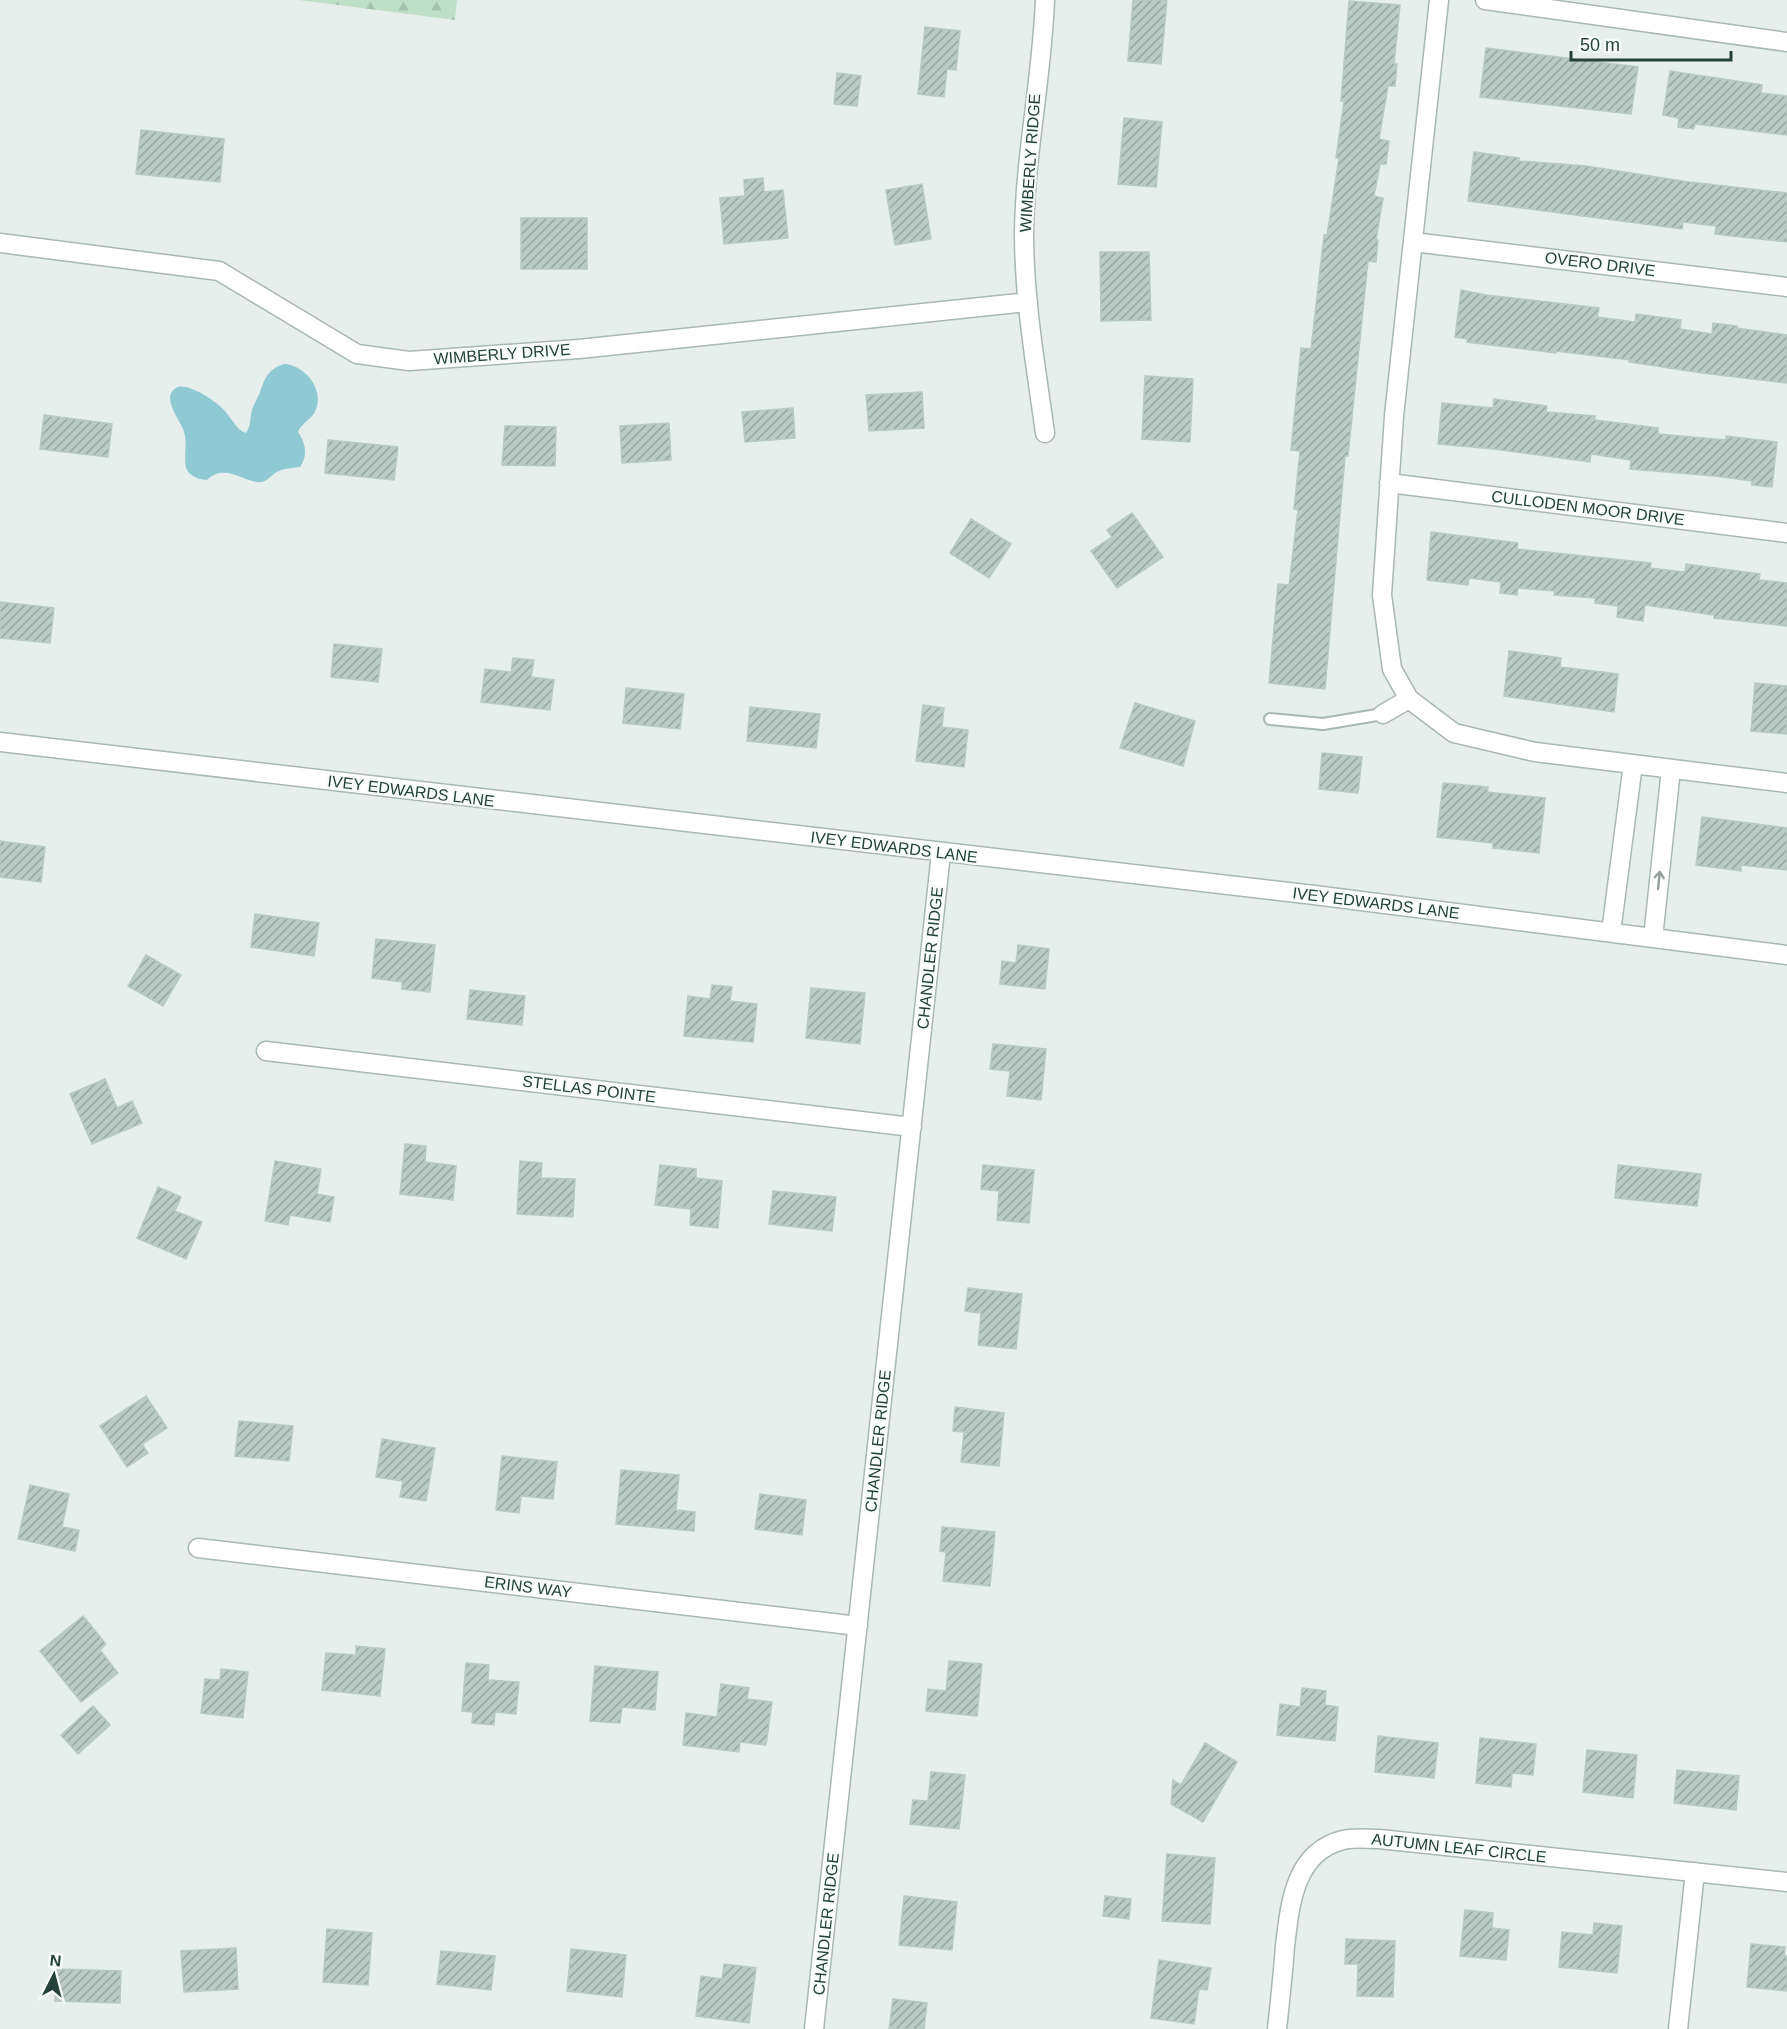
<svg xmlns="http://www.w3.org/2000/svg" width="1787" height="2029" viewBox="0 0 1787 2029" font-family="Arial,sans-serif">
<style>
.forest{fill:url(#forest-firs)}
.water{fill:#8ec9d4}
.building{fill:url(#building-hatch);stroke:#b8c9c2;stroke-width:1.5}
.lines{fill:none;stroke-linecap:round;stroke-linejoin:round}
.lane-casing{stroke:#a8b8b2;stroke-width:14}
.street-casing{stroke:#a8b8b2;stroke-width:21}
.lane{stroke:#fff;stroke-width:10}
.street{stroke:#fff;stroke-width:18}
.oneway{stroke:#92a09c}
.labels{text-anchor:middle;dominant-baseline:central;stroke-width:4.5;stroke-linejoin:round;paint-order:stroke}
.street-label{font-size:16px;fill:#24423a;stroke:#f7fbf9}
</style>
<defs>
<pattern id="forest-firs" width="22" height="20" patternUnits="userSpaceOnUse" patternTransform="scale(1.5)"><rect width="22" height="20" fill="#bfe0c8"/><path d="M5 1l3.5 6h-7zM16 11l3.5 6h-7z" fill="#a4c1ad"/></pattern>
<pattern id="building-hatch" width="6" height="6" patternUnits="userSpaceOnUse" patternTransform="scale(1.5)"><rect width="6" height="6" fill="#bbcac4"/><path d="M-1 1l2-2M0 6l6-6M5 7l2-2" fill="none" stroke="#98a6a0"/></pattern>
</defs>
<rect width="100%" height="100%" fill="#e6efeb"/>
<path class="forest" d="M299 0H457L455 20Z"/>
<path class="water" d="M284 364C304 365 324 388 316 409 313 419 302 422 298 432 306 443 308 456 300 467 292 468 284 468 277 472 271 475 268 481 261 482 245 484 226 462 207 480 200 480 190 476 187 470 182 458 189 443 183 429 179 419 161 397 176 388 186 381 217 402 224 410 231 417 236 430 246 433 251 426 250 418 252 410 254 403 258 398 260 392 265 378 268 369 284 364Z"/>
<path class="building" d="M1133 0H1167L1161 64 1128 61Z
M1349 1 1400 5 1394 64H1397L1395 86H1388L1379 139 1389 141 1386 164H1380L1374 196 1383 198 1376 240H1378L1376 262 1368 261 1348 456H1345L1325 689 1269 683 1278 584 1289 585 1298 510 1294 509 1300 451 1291 450 1301 348 1311 349 1324 235H1327L1339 158H1336L1344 101H1341Z
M925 27 960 31 956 70 947 69 944 97 918 94Z
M1486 48 1638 67 1631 114 1480 97Z
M1670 71 1762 85 1761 93 1787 96V135L1695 124 1694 129 1678 127 1679 118 1663 115Z
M837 73 861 76 857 106 834 104Z
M1124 118 1162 122 1156 187 1118 184Z
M141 130 224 139 220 182 136 174Z
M1474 152 1519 158V161L1586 166 1689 182 1787 193V242L1715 234 1716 226 1683 222 1682 229 1468 201Z
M763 178 764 192 783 190 788 238 724 244 720 198 745 196 744 180Z
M922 184 931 239 895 245 886 190Z
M521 218H587V269H521Z
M1100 252H1149L1151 320 1101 321Z
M1461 290 1486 295 1599 308 1597 317 1635 322 1636 314 1681 320 1680 329 1712 334 1713 323 1737 326 1736 328 1787 335V383L1702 373 1629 362 1630 360 1556 351V353L1467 342 1468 339 1455 337Z
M1145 376 1193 379 1190 442 1142 439Z
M922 392 924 428 869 431 866 395Z
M1494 399 1547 406 1546 412 1595 416V420L1658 428V434L1726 440V436L1777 442 1772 487 1752 485V481L1715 476 1630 469 1631 460 1591 454 1590 462 1494 449 1438 444 1442 403 1493 408Z
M793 408 795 438 745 442 742 412Z
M44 415 112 424 108 457 40 449Z
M669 423 671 460 622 463 620 426Z
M505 426 556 427 555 466 502 465Z
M328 440 398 447 394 480 325 473Z
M1132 513 1163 557 1117 588 1091 551 1112 537 1107 530Z
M971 519 1011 544 989 578 950 553Z
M1431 532 1518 543 1517 549 1651 563 1650 568 1685 572 1686 564 1760 574 1759 580 1787 583V626L1714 618V615L1645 605 1643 621 1617 617 1618 606 1595 603V598L1554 595 1555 591 1518 588 1517 595 1500 593 1501 582 1469 578 1468 585 1427 580Z
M0 602 54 608 50 643 0 638Z
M334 644 382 649 378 682 331 677Z
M1509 651 1561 658 1560 667 1618 674 1614 712 1504 696Z
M513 658 534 660 531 677 554 680 550 710 481 702 485 669 511 672Z
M1755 683 1787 686V734L1751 731Z
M626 688 684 694 680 729 623 723Z
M1135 703 1195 721 1183 766 1120 748Z
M923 705 944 708 942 727 968 730 964 767 916 761Z
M750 707 820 714 816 748 747 741Z
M1322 753 1362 757 1358 793 1319 789Z
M1443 783 1488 787 1487 792 1545 798 1539 853 1493 848V843L1437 837Z
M1702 817 1787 828V870L1741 865V871L1696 865Z
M0 841 45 847 41 882 0 877Z
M255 914 319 923 314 956 251 947Z
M376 939 435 945 430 992 402 989V982L372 978Z
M1018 945 1049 949 1045 989 1000 984 1002 961 1016 963Z
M146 955 181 975 163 1006 128 986Z
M712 985 732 987 730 1001 757 1004 753 1042 684 1036 688 996 710 999Z
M811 988 865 993 860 1044 806 1038Z
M470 990 525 996 522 1025 467 1019Z
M993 1044 1046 1049 1041 1100 1007 1096 1010 1071 990 1069Z
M105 1079 117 1108 132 1101 142 1123 92 1144 70 1094Z
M405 1144 426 1146 425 1162 456 1166 453 1200 400 1194Z
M275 1161 321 1169 317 1194 334 1197 330 1222 290 1215 288 1225 265 1221Z
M520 1161 542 1163 541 1178 575 1179 573 1217 517 1214Z
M660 1165 696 1169V1178L722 1181 718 1228 690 1225 691 1209 655 1205Z
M983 1165 1034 1170 1029 1223 997 1220 999 1191 981 1189Z
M1618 1165 1701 1174 1697 1206 1615 1198Z
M158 1187 181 1197 175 1211 202 1222 186 1259 137 1238Z
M773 1191 836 1197 832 1231 769 1224Z
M968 1288 1022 1294 1016 1349 978 1345 981 1313 965 1311Z
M146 1396 167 1428 142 1444 148 1453 127 1467 100 1426Z
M955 1407 1004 1413 999 1466 961 1462 964 1432 953 1431Z
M239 1421 293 1426 289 1461 235 1456Z
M382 1439 435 1448 426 1501 400 1497 403 1481 376 1477Z
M502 1456 557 1462 553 1499 521 1496 519 1513 496 1510Z
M621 1470 679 1475 676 1510 695 1512 694 1531 616 1524Z
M30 1485 69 1494 62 1527 79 1530 75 1551 18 1539Z
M760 1494 806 1500 802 1535 755 1529Z
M942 1527 995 1532 990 1586 943 1581 946 1552 940 1551Z
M83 1616 106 1644 100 1650 118 1673 81 1702 40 1651Z
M356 1646 385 1649 380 1696 322 1690 326 1653 356 1655Z
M949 1661 982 1664 977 1716 926 1711 928 1689 946 1691Z
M466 1663 489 1665 488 1680 519 1682 516 1714 495 1712 494 1725 472 1723 473 1712 462 1711Z
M595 1666 658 1672 655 1710 622 1707 620 1723 590 1721Z
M221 1669 248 1672 243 1718 201 1713 205 1679 220 1680Z
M721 1684 749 1688 747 1699 772 1702 766 1745 740 1742 739 1752 683 1745 686 1713 717 1717Z
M1302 1688 1326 1691 1325 1705 1338 1707 1335 1741 1277 1735 1280 1704 1300 1707Z
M93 1706 110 1725 78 1754 61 1735Z
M1378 1736 1438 1743 1434 1778 1375 1772Z
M1480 1738 1536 1744 1533 1775 1512 1773 1511 1787 1476 1783Z
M1205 1743 1237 1762 1203 1822 1171 1804 1173 1780 1181 1785Z
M1587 1750 1637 1755 1633 1798 1583 1792Z
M1677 1770 1739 1776 1736 1810 1674 1803Z
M931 1772 965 1775 959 1829 910 1824 913 1800 928 1801Z
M1167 1854 1215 1858 1210 1924 1162 1921Z
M904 1896 957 1902 952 1950 899 1945Z
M1105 1896 1131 1899 1129 1919 1103 1916Z
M1465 1910 1493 1913 1492 1928 1509 1930 1506 1960 1460 1956Z
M1594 1923 1622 1926 1617 1973 1559 1967 1562 1932 1593 1935Z
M327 1929 372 1933 368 1985 323 1982Z
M1346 1939 1395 1941 1393 1997 1357 1996 1358 1964H1345Z
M1751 1944 1785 1947 1784 1956H1787V1991L1747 1987Z
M236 1948 238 1989 184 1992 181 1951Z
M571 1949 626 1955 622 1997 567 1991Z
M441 1951 495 1956 491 1990 437 1984Z
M1159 1960 1211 1968 1207 1990 1199 1989 1194 2024 1151 2018Z
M724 1964 756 1968 749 2023 696 2016 701 1976 722 1979Z
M56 1969 121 1971 120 2003 55 2001Z
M893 1999 927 2003 924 2029H889Z"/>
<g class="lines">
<defs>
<path id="lane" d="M1270 719 1323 724 1383 714"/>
<path id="street" d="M1439 0 1394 416 1382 595 1392 669 1409 699 1454 733 1535 752 1787 783
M1485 0 1787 42
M1413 242 1787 287
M0 243 219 271 357 354 409 361 579 349 1028 302
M1045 433C1036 367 1024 300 1024 233 1025 155 1042 78 1045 0
M1389 483 1787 533
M1383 714 1409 699
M0 742 1314 895 1787 955
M1611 932 1633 764
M1653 938 1671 769
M266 1051 912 1127
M198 1548 858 1626
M814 2029 941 853
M1277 2029C1280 2001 1283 1974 1285 1946 1290 1905 1294 1852 1343 1840 1355 1837 1367 1839 1379 1839L1787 1882
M1678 2029 1695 1872"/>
</defs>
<use href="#lane" class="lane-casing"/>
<use href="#street" class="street-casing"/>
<use href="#lane" class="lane"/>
<use href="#street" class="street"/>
</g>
<defs><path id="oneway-shaft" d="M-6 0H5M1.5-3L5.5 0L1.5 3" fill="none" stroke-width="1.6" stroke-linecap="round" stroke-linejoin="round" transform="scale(1.5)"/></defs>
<use class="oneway" href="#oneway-shaft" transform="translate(1659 880) rotate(-84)"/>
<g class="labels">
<g class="street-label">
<text transform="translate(1030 163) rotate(-86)">WIMBERLY RIDGE</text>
<text transform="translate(1600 264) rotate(7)">OVERO DRIVE</text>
<text transform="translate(502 354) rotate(-4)">WIMBERLY DRIVE</text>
<text transform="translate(1588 508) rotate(7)">CULLODEN MOOR DRIVE</text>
<text transform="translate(411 791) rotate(7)">IVEY EDWARDS LANE</text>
<text transform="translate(894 847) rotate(7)">IVEY EDWARDS LANE</text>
<text transform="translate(1376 903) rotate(7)">IVEY EDWARDS LANE</text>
<text transform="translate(930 958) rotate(-84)">CHANDLER RIDGE</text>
<text transform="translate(589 1089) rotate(7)">STELLAS POINTE</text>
<text transform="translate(878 1441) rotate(-84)">CHANDLER RIDGE</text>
<text transform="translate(528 1587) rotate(7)">ERINS WAY</text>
<text transform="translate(1459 1848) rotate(6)">AUTUMN LEAF CIRCLE</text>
<text transform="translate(826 1924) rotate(-84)">CHANDLER RIDGE</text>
</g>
</g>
<g transform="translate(54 1975) rotate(6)" stroke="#f7fbf9" stroke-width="4.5" paint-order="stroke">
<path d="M0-4.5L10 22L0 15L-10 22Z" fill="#24423a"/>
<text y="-9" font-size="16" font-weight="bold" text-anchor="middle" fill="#24423a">N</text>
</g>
<path d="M1571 51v9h160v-9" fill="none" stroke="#24423a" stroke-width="3"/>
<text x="1580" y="51" font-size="18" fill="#24423a" stroke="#f7fbf9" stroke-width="4.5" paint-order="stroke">50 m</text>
</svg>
